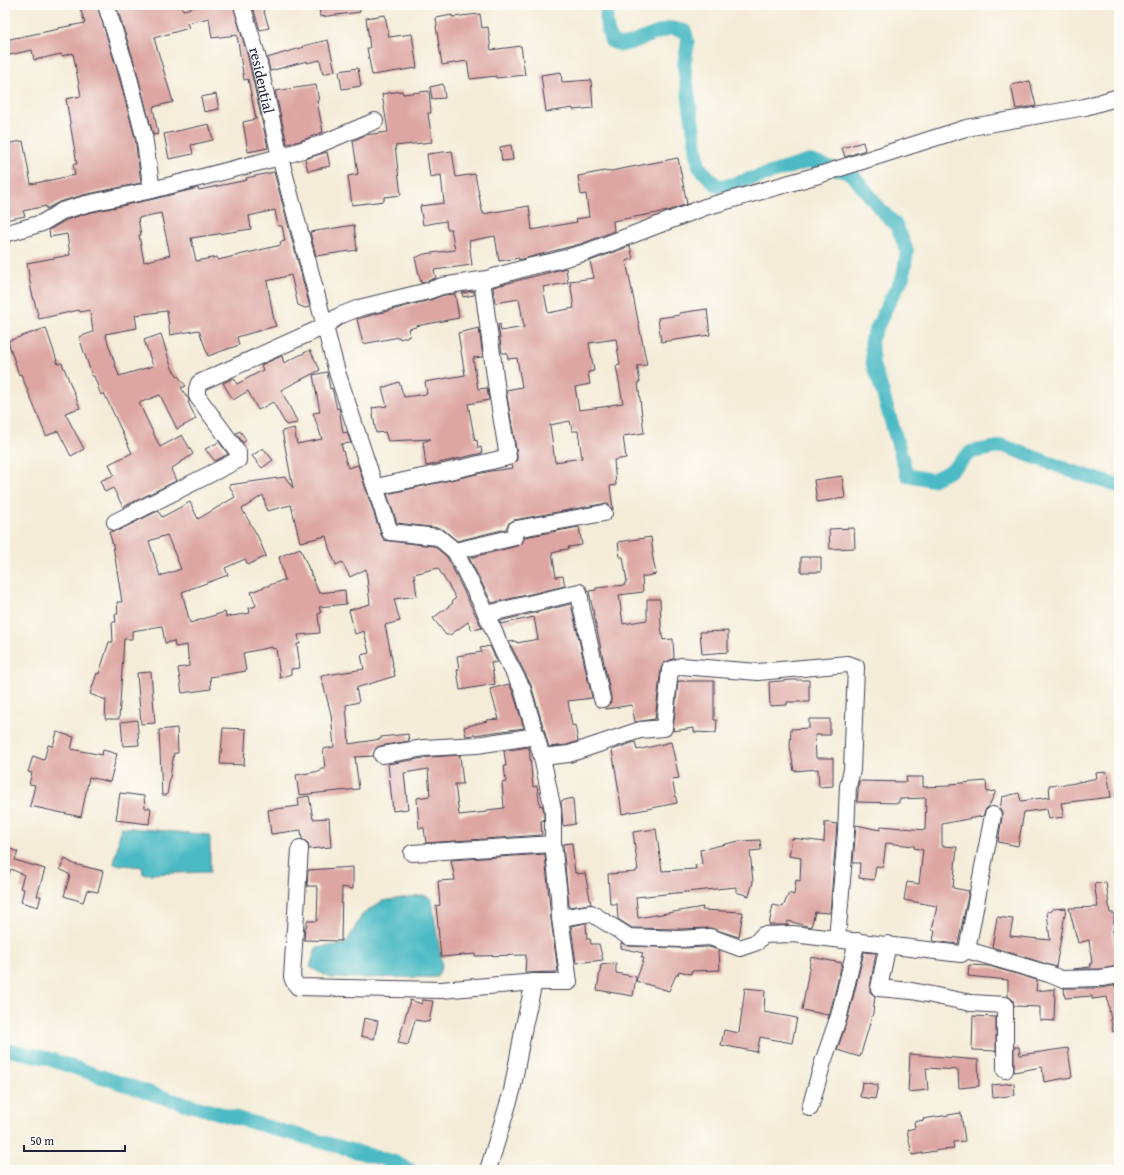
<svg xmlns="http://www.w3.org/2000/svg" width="1124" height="1175" viewBox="0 0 1124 1175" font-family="'Gentium Book Plus',serif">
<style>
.water{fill:#4cbac4;stroke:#376e80}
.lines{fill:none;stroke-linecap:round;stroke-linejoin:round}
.canal{stroke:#4cbac4;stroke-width:14}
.building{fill:#dda6a2;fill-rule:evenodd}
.minor-casing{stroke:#424053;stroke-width:18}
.minor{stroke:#fff;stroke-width:16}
.labels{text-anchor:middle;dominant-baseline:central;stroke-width:3;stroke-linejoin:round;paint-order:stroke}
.street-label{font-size:15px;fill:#22223b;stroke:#fdfcf7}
</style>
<rect width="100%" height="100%" fill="#fdfcf7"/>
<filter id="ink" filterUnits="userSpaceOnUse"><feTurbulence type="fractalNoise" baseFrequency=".025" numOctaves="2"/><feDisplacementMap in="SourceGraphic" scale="8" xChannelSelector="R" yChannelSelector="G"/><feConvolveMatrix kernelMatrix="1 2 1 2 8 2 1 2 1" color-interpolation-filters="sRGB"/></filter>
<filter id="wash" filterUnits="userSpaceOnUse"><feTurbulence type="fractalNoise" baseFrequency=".012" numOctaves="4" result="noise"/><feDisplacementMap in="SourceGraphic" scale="16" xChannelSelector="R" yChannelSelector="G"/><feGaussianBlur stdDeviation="0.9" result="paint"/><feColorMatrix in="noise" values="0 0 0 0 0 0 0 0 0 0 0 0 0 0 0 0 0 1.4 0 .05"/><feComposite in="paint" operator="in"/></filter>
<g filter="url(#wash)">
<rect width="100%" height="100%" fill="#f4ecd8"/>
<path class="water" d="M121 827 210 835V872L143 874 142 867 114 864Z
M423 895 432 899 435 922 442 966 437 977 330 978 310 967 316 948 346 944 362 915 382 901Z"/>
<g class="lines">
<path class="canal" d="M608 5C605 20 606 26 611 41L621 45 631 43 670 28 685 31 688 43 684 65 699 167 717 186 730 185 810 161 852 174 881 210 897 226 907 251 903 277 891 298 871 340 873 365 881 387 907 475 932 480 950 471 971 452 1004 446 1074 472 1119 486
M5 1049 46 1058 168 1099 394 1162 410 1170"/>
</g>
<g id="blocks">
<path class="building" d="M79 5H97L118 73 135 138 141 183 83 195 59 202 46 209V206L23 211 25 216 5 220V144L23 141 31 184 75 175 73 164H77L66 99 81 96 73 53 62 56 61 54 34 60 32 50 5 56V40L59 29V28L85 23Z
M116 5H182L183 10 205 5H233L248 57 268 148 248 152 243 122 256 119 248 79 244 80 237 35 212 38 209 18 187 23 189 28 154 38 173 102 153 107 158 134 153 135 136 68Z
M252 5H262L269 28 260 30Z
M319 5H359L360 12 320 17Z
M480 14 482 28 488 27 491 50 521 46 525 75 496 78V76L470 79 467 61 442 65 436 26H437L436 18 452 15V17Z
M385 15 389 37 412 34 417 68 372 75 367 48H370L366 18Z
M328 40 335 71 323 74 320 60 307 63V61L270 71 267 58 304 47 303 46Z
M358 68 361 86 342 89 339 71Z
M561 72 562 82 591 80 593 108 573 110V108L546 112 541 75Z
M1030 81 1036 106 1016 109 1011 85Z
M443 84 445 98 432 99 430 87Z
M316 85 319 101H317L323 132 300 141 287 144 275 91Z
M402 91 403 94 429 91 431 113H428L432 142 395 146 401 195 384 197V201L352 205 348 176 358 174 353 141 365 135 388 132 382 94Z
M216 94 219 109 204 112 201 97Z
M209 124 213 140 191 145 193 154 169 159 164 134Z
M863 142 865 150 845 157 842 148Z
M511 145 513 160 502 161 500 147Z
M452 151 456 177 475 174 482 211H483V214L529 206 532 230 577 222 576 219 589 217 586 194 581 195 578 176 605 171 606 172 678 158 687 204 668 211 613 221 614 231 584 243 519 260V258L499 261 495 236 469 241 472 265 434 270 436 278 421 283 415 258 424 254 455 250 451 229H447L446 221 423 225 420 206 444 203 441 175 430 177 427 154Z
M327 152 330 166 308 171 305 159Z
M274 172 310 307 305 308 298 305 291 275 267 281 274 321 276 326 237 337 239 345 208 356 199 330 170 335 167 311 135 315 137 328 105 334 119 376 153 366 144 340 161 334 170 363 173 370 186 386 181 388 189 400V402H188L196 419 177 429 160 395 139 403 160 447 182 435 193 454 171 469 176 481 123 507 113 488 105 492 100 481 114 475 109 464 132 453 104 393 101 395 94 376H92L79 337 93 332 90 310 80 312 79 310 39 319 31 289 27 263 70 255 67 234 50 237 49 230 66 220 88 213 154 199 198 188 199 190 247 180 246 178ZM275 210 278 226H282L285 241 280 242 281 245 218 260 217 257 196 261 191 238 251 229 249 216ZM161 213 170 255 144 262 139 235H141L138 218Z
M354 225 357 250 316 256 310 232Z
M630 246 633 259 626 261 647 365 637 366 640 382H638L644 433 623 436 626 458 614 460 616 485 610 486 613 510 608 504H602L514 520 509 523 506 529 457 541 444 530 439 528 397 523 387 494 491 471 513 468 512 465 517 460V455L506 390 522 387 517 358 508 359 507 353H502L498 325 500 324 501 331 524 327 519 299 495 303 493 287 566 268 568 283 543 287 548 313 574 308 570 281 594 278 590 261ZM616 339 620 365 616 366 623 403 610 405V406L579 410 575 387 590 384 588 372 594 371 589 343ZM570 421 572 431H578L582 458 555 462 550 425Z
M474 291V295L463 297 462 293Z
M455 294 459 318 416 326V327L408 329 410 336 400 339 399 337 363 344 357 319 430 300 444 295Z
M707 309 710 335 661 342 658 318 680 315 679 313Z
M46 328 58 364 62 363 80 408 65 413 84 449 71 456 58 431 46 436 21 374 19 375 8 341Z
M479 328 483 357 473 358 478 389 487 388 489 400 468 404 475 441 477 440 478 448 481 447 482 453 426 466 423 442 431 439 388 441 385 432 376 433 372 408 387 406 382 388 399 382 404 397 427 394 425 382 465 375 458 333Z
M310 350 320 370 281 390 298 423 286 425 273 402 258 410 248 391 233 400 223 383 234 378 237 384 263 370 261 365 282 356 284 363Z
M327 372 330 389 332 388 337 409 339 408 343 433 347 432 351 443 341 444 348 468 358 465 381 535 384 540 389 541 434 546 447 557 482 628 472 630 468 622 450 635H446L433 618 453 603 452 601 456 598 438 568 414 574 417 596 394 599 400 621 385 625 393 664H392L395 676 356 688 359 702 346 705 349 744 381 739V737L408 734 409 741 380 746 376 748 373 756 355 757 359 789 299 795 296 775 321 771 320 769H325L323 749 334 747 331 714 321 676 364 669 361 655 369 653 364 631 355 634 349 610 370 604 366 569 350 577 342 562 336 565 329 548 326 536 300 542 291 505 267 511 263 495 242 509 258 537 266 556 248 565 245 559 225 568 228 575 182 592 190 623 225 612 226 617 250 613 249 608 256 606 251 592 283 580 285 581 279 557 300 548 319 593 345 590 346 604 319 607 321 613 318 614 320 633 298 635 300 644H297L300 668 291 669V674L280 678 276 648 273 649 272 647 243 653 246 671 210 677 211 689 182 693 178 668 189 666 187 645 175 647 174 641 165 643 162 626 132 631V639H124L119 719H105L106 700 90 694 97 673 99 674 109 642H113L112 622H116L115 614H118L117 602H122L113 545 109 532 119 530 158 511 162 517 190 502 198 519 235 497 229 485 285 477 293 488 282 431 294 428 297 444 322 439 313 413 320 412 313 375ZM167 535 181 569 160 576 149 541Z
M240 431 246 440 243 443 236 433Z
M219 442 228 454 215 461 205 449Z
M263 448 273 460 262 468 252 456Z
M842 476 845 498 817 502 814 480Z
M579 527 582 545 568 547 569 549 561 550V551L552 553 556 577 563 576 565 586 492 603 469 558 517 546 522 543 525 537Z
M854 528 855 548 830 549 829 529Z
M651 537 653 553H652L656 574 642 577 643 592 619 595 623 624 647 620V599H660L661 625 663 640 673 639 674 658 663 664 661 669 655 719 635 722 632 705 606 709V707L611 702V697L589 591 596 590V588L625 585V582H627L623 557H620L618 542Z
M801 557H821V572H801Z
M571 604 592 698 568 701 572 726 575 725 578 741 567 745 549 747 531 685 509 642 516 641 517 643 538 639 534 617 501 624 500 621Z
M728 631V652L702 654 700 632Z
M490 646 497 662 491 663 495 684 460 690 457 670 459 669 457 656 482 652 480 648Z
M151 672 155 723 141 724 137 673Z
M793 680H809V702H787V705L770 706 769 682Z
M678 681H714V720H717L716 733 694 732V728L673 731Z
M509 684 513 692 524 728 466 736 464 727 487 721V720L499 719 490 689Z
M809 719H830V735H815L816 758H833V786L819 787 818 769 794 771 790 747 791 729 809 728Z
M137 720 139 745 123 746 121 722Z
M177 728 178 753H174L167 795H162L159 730Z
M223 728 246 729 244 765 220 764Z
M57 732 74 737 71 749 102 755 103 750 117 754 110 782 89 777 81 817 30 806 35 785 29 784 32 773 28 772 33 756 44 760 48 745 53 746Z
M635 742 637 750 671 742 679 778 672 779 677 803 622 814 618 786 612 750Z
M529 747 533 787 537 786 540 806 542 805 544 811V820L541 821 542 835 426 843 424 828H419L417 798 430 796 428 769 404 773 408 809 393 811 388 764 430 757 460 755 463 784H455L459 815 487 812V810L504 808 502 783 506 782 504 766H506L504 751Z
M1107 772 1111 797 1061 803 1064 817 1049 819 1047 809 1024 812 1018 846 998 842 1002 817V812L1000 809 1002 797 1019 793 1021 801 1050 797 1049 785 1070 784 1097 778 1096 773Z
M906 777H923V787L950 786V784L986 781 987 792 996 791 989 806 986 809 983 816 942 824V846L957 847 953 888 969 891 958 944 933 941 935 930H932L937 906 904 900 907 882 919 884 923 850 914 848V846L886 843 883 867 876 866 874 880 859 878 860 863H853L856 825 880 830 881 826 925 830 926 798 899 799V803L857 802 859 781 907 782Z
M120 793 144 796 145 808H151L149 824 116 820Z
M309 796 313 819 329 818 331 847 309 849 308 843 302 839 301 830 271 834 268 810 299 806 298 798Z
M573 798 575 824 563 826 561 801Z
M825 822 837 824 830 913 815 912 811 927 788 921 787 925H769L773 905 783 907 789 893 794 895 796 880 800 881 801 858 789 856 792 838 824 842Z
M656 829 662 871 696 869 695 865 702 864 700 850 739 841 760 840 761 850 750 851 753 882 749 896 736 892V887L636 897 638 918 703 907 702 910 743 912 739 937 710 928 680 929 632 928 618 919 617 904H610L608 874 636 872V870H638L633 832Z
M572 843 575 873 576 872 577 874 585 873 591 904 569 907 563 844Z
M5 847 18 852 15 860 45 869 37 896H41L38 907 21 902 24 889 20 888 24 875 11 869 5 883Z
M545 854 551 919 558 972 525 973 526 955 475 956V954L441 957 436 906 440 905 438 881 455 880 451 860Z
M65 859 74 864 103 871 98 892 87 890 83 902 64 896 70 875 60 869Z
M353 867V889L342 887 341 941 304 940 305 927H306L307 921H317L318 888H317V886H307L308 870Z
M1106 882 1110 913H1114V931H1112L1115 955H1119V966L1100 969H1073L1091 967 1090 963H1092L1089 940 1078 943 1069 908 1098 907 1094 884Z
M1066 908 1056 967 992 947 997 917 1013 919 1010 936 1050 940 1047 912 1052 911V909Z
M586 923 587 939H590L591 944H599L603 960 576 963 571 926Z
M621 943 629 946 680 948 709 947 719 950 720 970 691 971V974L679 971 678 975H676L669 991 636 981 644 958 641 957 643 953 621 948Z
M864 952 876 953 870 987V992L875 996 873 1013 860 1057 837 1050 848 1018Z
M811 957 842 963 830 1013 828 1019 829 1015 802 1010Z
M616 963V973L636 977 633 996 597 990 601 965Z
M969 965 989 966 1037 980 1036 991 1055 989 1054 1021 1040 1020V1007L1014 1006 1013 1000 1008 996V980L968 976Z
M1119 985V1031L1113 1032 1107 997 1092 999V996L1065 998 1064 988H1101Z
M745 988 765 990 764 1012 797 1018 792 1043 760 1037 757 1052 721 1045 724 1030 739 1033Z
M410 1000 422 1004V1000L433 1001 429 1022 415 1020 408 1045 398 1043Z
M973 1016 996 1017V1051L972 1050Z
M364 1018 378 1021 374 1039 361 1036Z
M1014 1047H1019L1020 1055 1068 1048 1072 1077 1044 1082 1042 1067 1014 1072Z
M910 1054 978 1060 979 1086 959 1088 958 1070 926 1068 928 1090 908 1092Z
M862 1082 878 1085 875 1099 860 1097Z
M1014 1083 1015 1095 993 1098 992 1085Z
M961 1113 965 1141 953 1142 954 1149 941 1150 912 1155 907 1130 915 1128 914 1122 924 1120 923 1119Z"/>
</g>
</g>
<g filter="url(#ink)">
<use href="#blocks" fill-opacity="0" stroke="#424053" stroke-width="1"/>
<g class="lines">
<defs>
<g id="minor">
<path d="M106 5 127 70 144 136 152 190"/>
<path id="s1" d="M242 5 257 55 280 157 337 372 390 532 438 537 455 551 484 609 503 652 522 688 542 757 553 810V844L559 896 560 918 569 982H534L441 990 298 987 294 982 292 977 300 848"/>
<path d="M5 234 42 223 62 211 86 204 152 190 280 157 318 145 375 121"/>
<path d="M376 487 454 470 508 457 497 391 482 280"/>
<path d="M115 522 238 460V452L197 396V389L199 383 325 326 339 316 359 308 428 291 442 286 487 279 532 266 555 261 587 252 705 207 822 174 966 128 1085 107 1119 97"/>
<path d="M455 551 515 537 516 529 604 513"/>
<path d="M487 614 579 592 582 610 602 699"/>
<path d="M382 755 424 748 477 745 536 736"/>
<path d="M542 757 569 754 640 730 664 728 670 670 681 666 758 672 848 664 856 667 852 770 848 786 846 833 837 939"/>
<path d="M412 853 553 844"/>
<path d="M560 918 591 913 629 937 680 939 710 937 740 948 757 942 763 935 793 934 961 954 967 950 1049 974 1061 979 1101 978 1119 975"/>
<path d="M888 944 879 988 912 991 971 1003 1005 1005V1070"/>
<path d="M967 950 993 815"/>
<path d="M810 1108 823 1062 839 1016 857 941"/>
<path d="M488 1170 512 1091 524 1026 534 982"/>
</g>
</defs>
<use href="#minor" class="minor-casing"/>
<use href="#minor" class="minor"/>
</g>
</g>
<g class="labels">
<g class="street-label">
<text stroke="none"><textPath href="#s1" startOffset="78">residential</textPath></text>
</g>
</g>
<rect width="1124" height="1175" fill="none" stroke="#fdfcf7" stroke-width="20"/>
<path d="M24 1145v6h101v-6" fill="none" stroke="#22223b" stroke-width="2"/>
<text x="30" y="1145" font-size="12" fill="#22223b" stroke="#fdfcf7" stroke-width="3" paint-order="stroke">50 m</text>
</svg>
